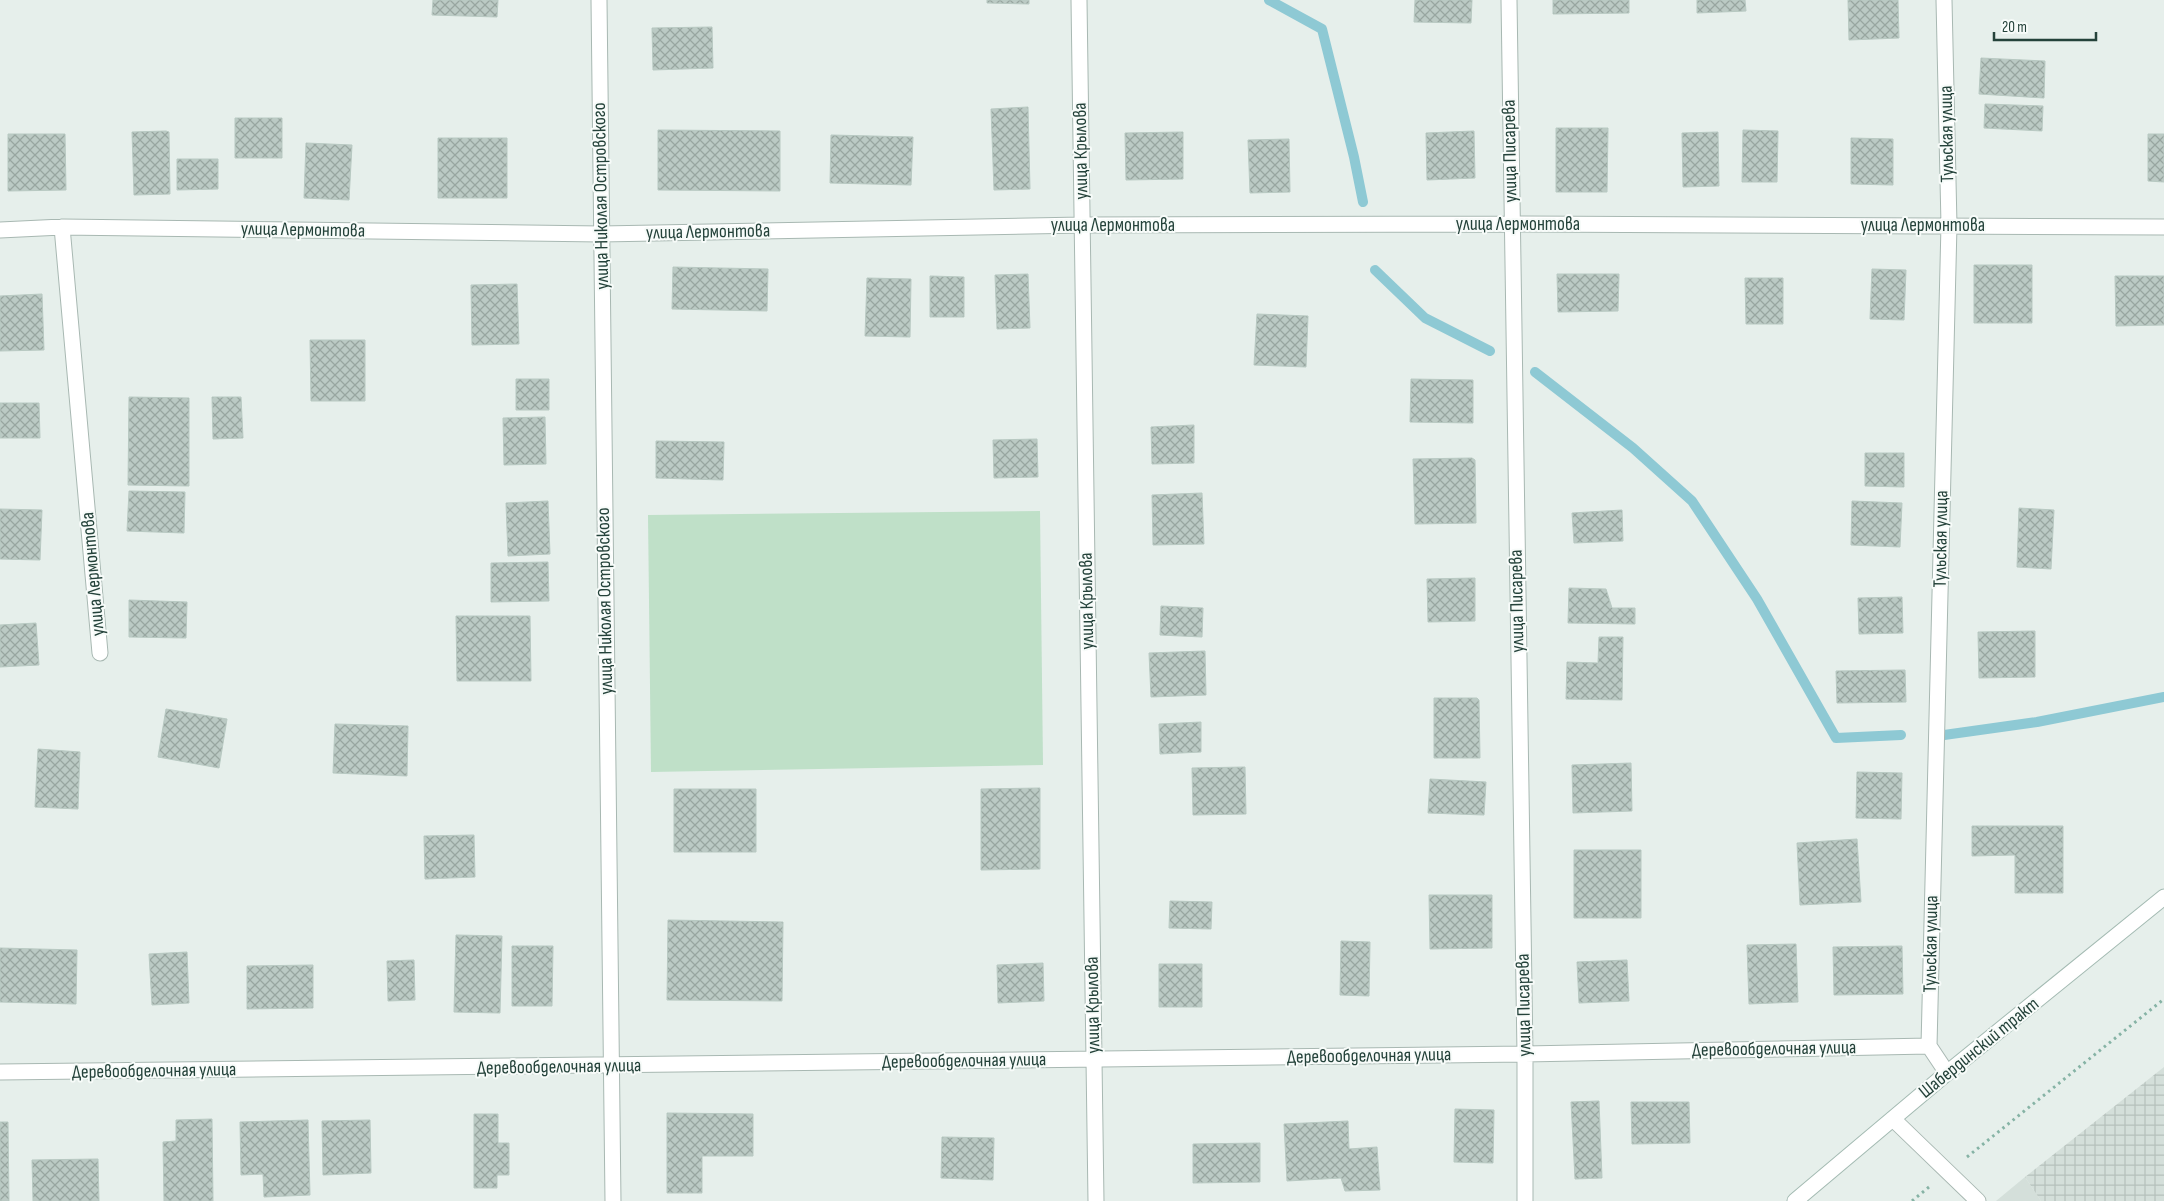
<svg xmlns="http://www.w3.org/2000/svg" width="2164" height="1201" viewBox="0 0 2164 1201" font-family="'Sofia Sans Condensed',sans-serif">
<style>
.built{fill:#d4dfda}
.industrial{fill:url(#industrial-grid)}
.green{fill:#bfe0c8}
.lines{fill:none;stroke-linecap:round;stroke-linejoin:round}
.stream{stroke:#8ec9d4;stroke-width:10}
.building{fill:url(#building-cross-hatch);stroke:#b8c9c2}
.service-casing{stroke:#a8b8b2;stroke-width:17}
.minor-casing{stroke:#a8b8b2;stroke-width:17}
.secondary-casing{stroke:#a4bbb3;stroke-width:17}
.path{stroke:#86b3a5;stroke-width:3;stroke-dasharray:2.5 4;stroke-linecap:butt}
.service{stroke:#fff;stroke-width:15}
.minor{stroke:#fff;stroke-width:15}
.secondary{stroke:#fff;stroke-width:15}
.labels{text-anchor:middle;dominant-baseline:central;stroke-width:4;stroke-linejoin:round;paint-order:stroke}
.street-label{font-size:19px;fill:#24423a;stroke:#f7fbf9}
</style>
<defs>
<pattern id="industrial-grid" width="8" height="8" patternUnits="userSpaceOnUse" patternTransform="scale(1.25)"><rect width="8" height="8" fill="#d4dfda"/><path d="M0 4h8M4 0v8" fill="none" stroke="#b6c1bc"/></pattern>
<pattern id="building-cross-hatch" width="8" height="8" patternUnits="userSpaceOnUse" patternTransform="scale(1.25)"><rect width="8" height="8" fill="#bbcac4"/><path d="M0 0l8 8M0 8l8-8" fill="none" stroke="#98a6a0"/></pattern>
</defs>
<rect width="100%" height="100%" fill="#e6efeb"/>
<path class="built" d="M2025 1177 2041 1201H1996Z"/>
<path class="industrial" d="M2164 1067V1201H2041L2025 1177Z"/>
<path class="green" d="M1040 511 1043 765 651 772 648 515Z"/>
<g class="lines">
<path class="stream" d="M1269 0 1322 29 1354 157 1363 202
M1375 270 1425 318 1490 351
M1535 372 1633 448 1692 501 1757 599 1836 738 1901 735
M1937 736 2037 722 2164 697"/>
</g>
<path class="building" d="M433 0H498L497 17 432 15Z
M987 0H1029V4L987 3Z
M1415 0H1472L1471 23 1414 22Z
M1553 0H1629V13L1553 14Z
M1697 0H1745L1746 11 1697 13Z
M1848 0H1898L1899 38 1849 40Z
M712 27 713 68 653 70 652 28Z
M1981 58 2045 61 2044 98 1979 94Z
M1985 104 2043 106 2042 131 1984 128Z
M1028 107 1030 189 994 190 991 109Z
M235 118H282V158H235Z
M1556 128H1608L1607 192H1556Z
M658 130 780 131V191L658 190Z
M1743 130 1778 131 1777 182H1742Z
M166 131 169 132 170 194 134 195 132 132Z
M1474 131 1475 178 1427 180 1426 133Z
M1183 132V179L1126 180 1125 133Z
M1718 132 1719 186 1683 187 1682 133Z
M8 134H65L66 190 8 191Z
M2148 134H2164V182L2148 181Z
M831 135 913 137 911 185 830 183Z
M438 138H507V198H438Z
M1851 138 1893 139V185L1851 184Z
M1289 139 1290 192 1250 193 1248 140Z
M306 143 352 145 349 200 304 198Z
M177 159H218V189L177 190Z
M1974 265H2032V323H1974Z
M673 267 768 269 767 311 672 309Z
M1872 269 1906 270 1904 320 1870 319Z
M1028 274 1030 328 997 329 995 275Z
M1557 274H1619L1618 311 1558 312Z
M930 276 964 277V317H930Z
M2115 276H2164V325L2116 326Z
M867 278 911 279 910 337 865 336Z
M1745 278H1783V324H1746Z
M517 284 519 344 472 345 471 285Z
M42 294 44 350 0 351V296Z
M1257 314 1308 316 1306 367 1254 365Z
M310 340H365V401H311Z
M516 379H549V410H516Z
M1411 379 1473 380V423L1410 422Z
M129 397 189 398V486L128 485Z
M212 397H241L243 438 213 439Z
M0 403H39L40 438H0Z
M545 417 546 464 504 465 503 418Z
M1194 425V463L1152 464 1151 427Z
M1037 439 1038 477 994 478 993 440Z
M656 441 724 442 723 480 656 478Z
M1865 453H1904V487L1865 486Z
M1472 458 1475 460 1476 523 1415 524 1413 459Z
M129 491 185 492 184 533 127 531Z
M1202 493 1204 544 1153 545 1152 495Z
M548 501 550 554 508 556 506 503Z
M1852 501 1902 503 1900 547 1851 545Z
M2019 508 2054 510 2051 569 2017 567Z
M0 509 42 510 40 560 0 559Z
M1622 510 1623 541 1574 543 1572 513Z
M548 562 549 601 491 602V563Z
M1475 578V621L1428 622 1427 579Z
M1569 588 1606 589 1612 608H1635V624L1568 623Z
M1902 597 1903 633 1859 634 1858 598Z
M129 600 187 602 186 638 129 637Z
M1161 606 1203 608 1202 637 1160 635Z
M456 616H530L531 681H457Z
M36 623 39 665 0 667V625Z
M2035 631V677L1979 678 1978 632Z
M1599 637H1623L1622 700 1566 699 1567 662 1598 663Z
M1205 651 1206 695 1151 697 1149 653Z
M1905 670 1906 702 1837 703 1836 671Z
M1434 698H1477L1479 700 1480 758H1434Z
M166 709 227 719 219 768 158 757Z
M1201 722V752L1160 754 1159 724Z
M335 724 408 726 407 776 333 773Z
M38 749 80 752 78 809 35 807Z
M1631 763 1632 811 1573 813 1572 765Z
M1245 767 1246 814 1193 815 1192 768Z
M1857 772 1902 773 1901 819 1856 818Z
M1430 779 1486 782 1484 815 1428 813Z
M1040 788V869L981 870V789Z
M674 789H756V852H674Z
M1972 826H2063V893H2015V855L1972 856Z
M474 835 475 877 425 879 424 836Z
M1857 839 1861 902 1800 905 1797 843Z
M1574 850H1641V918H1574Z
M1429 895H1492V948L1430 949Z
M1170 901 1212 902 1211 929 1169 928Z
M668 920 783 922 782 1001 667 1000Z
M456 935 502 936 500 1013 454 1012Z
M1341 941 1370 942 1369 996 1340 995Z
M1796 944 1798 1002 1749 1004 1747 945Z
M512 946H553L552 1006H512Z
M1902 946 1903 994 1834 995 1833 947Z
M0 948 77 950 76 1004 0 1002Z
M187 952 189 1003 152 1005 149 954Z
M414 960 415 1000 388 1001 387 961Z
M1627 960 1629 1001 1579 1003 1577 962Z
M1043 963 1044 1001 998 1003 997 965Z
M1159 964H1202V1007H1159Z
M313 965V1008L247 1009V966Z
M1599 1101 1602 1178 1575 1179 1571 1102Z
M1631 1102H1689L1690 1143 1632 1144Z
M1455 1109 1494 1110 1493 1163 1454 1162Z
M667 1113 753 1114V1156H702V1193H667Z
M474 1114H498V1143H509V1175H497V1188H474Z
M212 1119 213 1201H164L163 1142 176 1141V1120Z
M308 1120 310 1195 264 1197 263 1174 241 1175 240 1122Z
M370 1120 371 1173 323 1175 322 1121Z
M1348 1121 1349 1149 1377 1147 1380 1190 1345 1191 1341 1178 1287 1181 1284 1124Z
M0 1122H8L9 1201H0Z
M942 1137 994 1138 993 1180 941 1178Z
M1260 1143V1182L1193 1183V1144Z
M98 1159 99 1201H33L32 1160Z"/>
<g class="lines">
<defs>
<path id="service" d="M1893 1119 1978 1201"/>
<path id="minor" d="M599 0 613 1201
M1079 0 1096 1201
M1509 0 1525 1054V1201
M1944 0 1949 225 1929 1046 1947 1073
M62 227 100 653
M0 230 62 227 601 234 1082 225 1511 224 2164 227
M0 1072 1525 1054 1929 1046"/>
<path id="secondary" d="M1795 1201 1947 1073 2164 897"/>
</defs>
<use href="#service" class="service-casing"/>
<use href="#minor" class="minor-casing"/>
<use href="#secondary" class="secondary-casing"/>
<path class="path" d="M1967 1157 2164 999
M1912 1201 1929 1187"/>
<use href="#service" class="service"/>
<use href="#minor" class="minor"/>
<use href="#secondary" class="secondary"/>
</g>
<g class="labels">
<g class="street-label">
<text transform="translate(1947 134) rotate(-91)">Тульская улица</text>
<text transform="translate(1081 151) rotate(-91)">улица Крылова</text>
<text transform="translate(1510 151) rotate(-91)">улица Писарева</text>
<text transform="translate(601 196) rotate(-91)">улица Николая Островского</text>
<text x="1518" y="224">улица Лермонтова</text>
<text x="1113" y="225">улица Лермонтова</text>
<text x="1923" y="225">улица Лермонтова</text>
<text transform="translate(303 230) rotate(1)">улица Лермонтова</text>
<text transform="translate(708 232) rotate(-1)">улица Лермонтова</text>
<text transform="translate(1941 539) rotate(-89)">Тульская улица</text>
<text transform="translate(93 574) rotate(-95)">улица Лермонтова</text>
<text transform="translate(605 601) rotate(-91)">улица Николая Островского</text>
<text transform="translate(1087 601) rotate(-91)">улица Крылова</text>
<text transform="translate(1517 601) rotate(-91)">улица Писарева</text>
<text transform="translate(1931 944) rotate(-89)">Тульская улица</text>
<text transform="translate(1093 1005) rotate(-91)">улица Крылова</text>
<text transform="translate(1524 1005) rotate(-91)">улица Писарева</text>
<text transform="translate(1979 1048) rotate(-39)">Шабердинский тракт</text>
<text transform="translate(1774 1049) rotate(-1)">Деревообделочная улица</text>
<text transform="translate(1369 1056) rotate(-1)">Деревообделочная улица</text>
<text transform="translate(964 1061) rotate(-1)">Деревообделочная улица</text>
<text transform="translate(559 1067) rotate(-1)">Деревообделочная улица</text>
<text transform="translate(154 1071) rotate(-1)">Деревообделочная улица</text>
</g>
</g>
<path d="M1994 32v8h102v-8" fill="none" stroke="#24423a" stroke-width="2.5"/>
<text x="2002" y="32" font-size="15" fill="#24423a" stroke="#f7fbf9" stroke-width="4" paint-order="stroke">20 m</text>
</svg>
